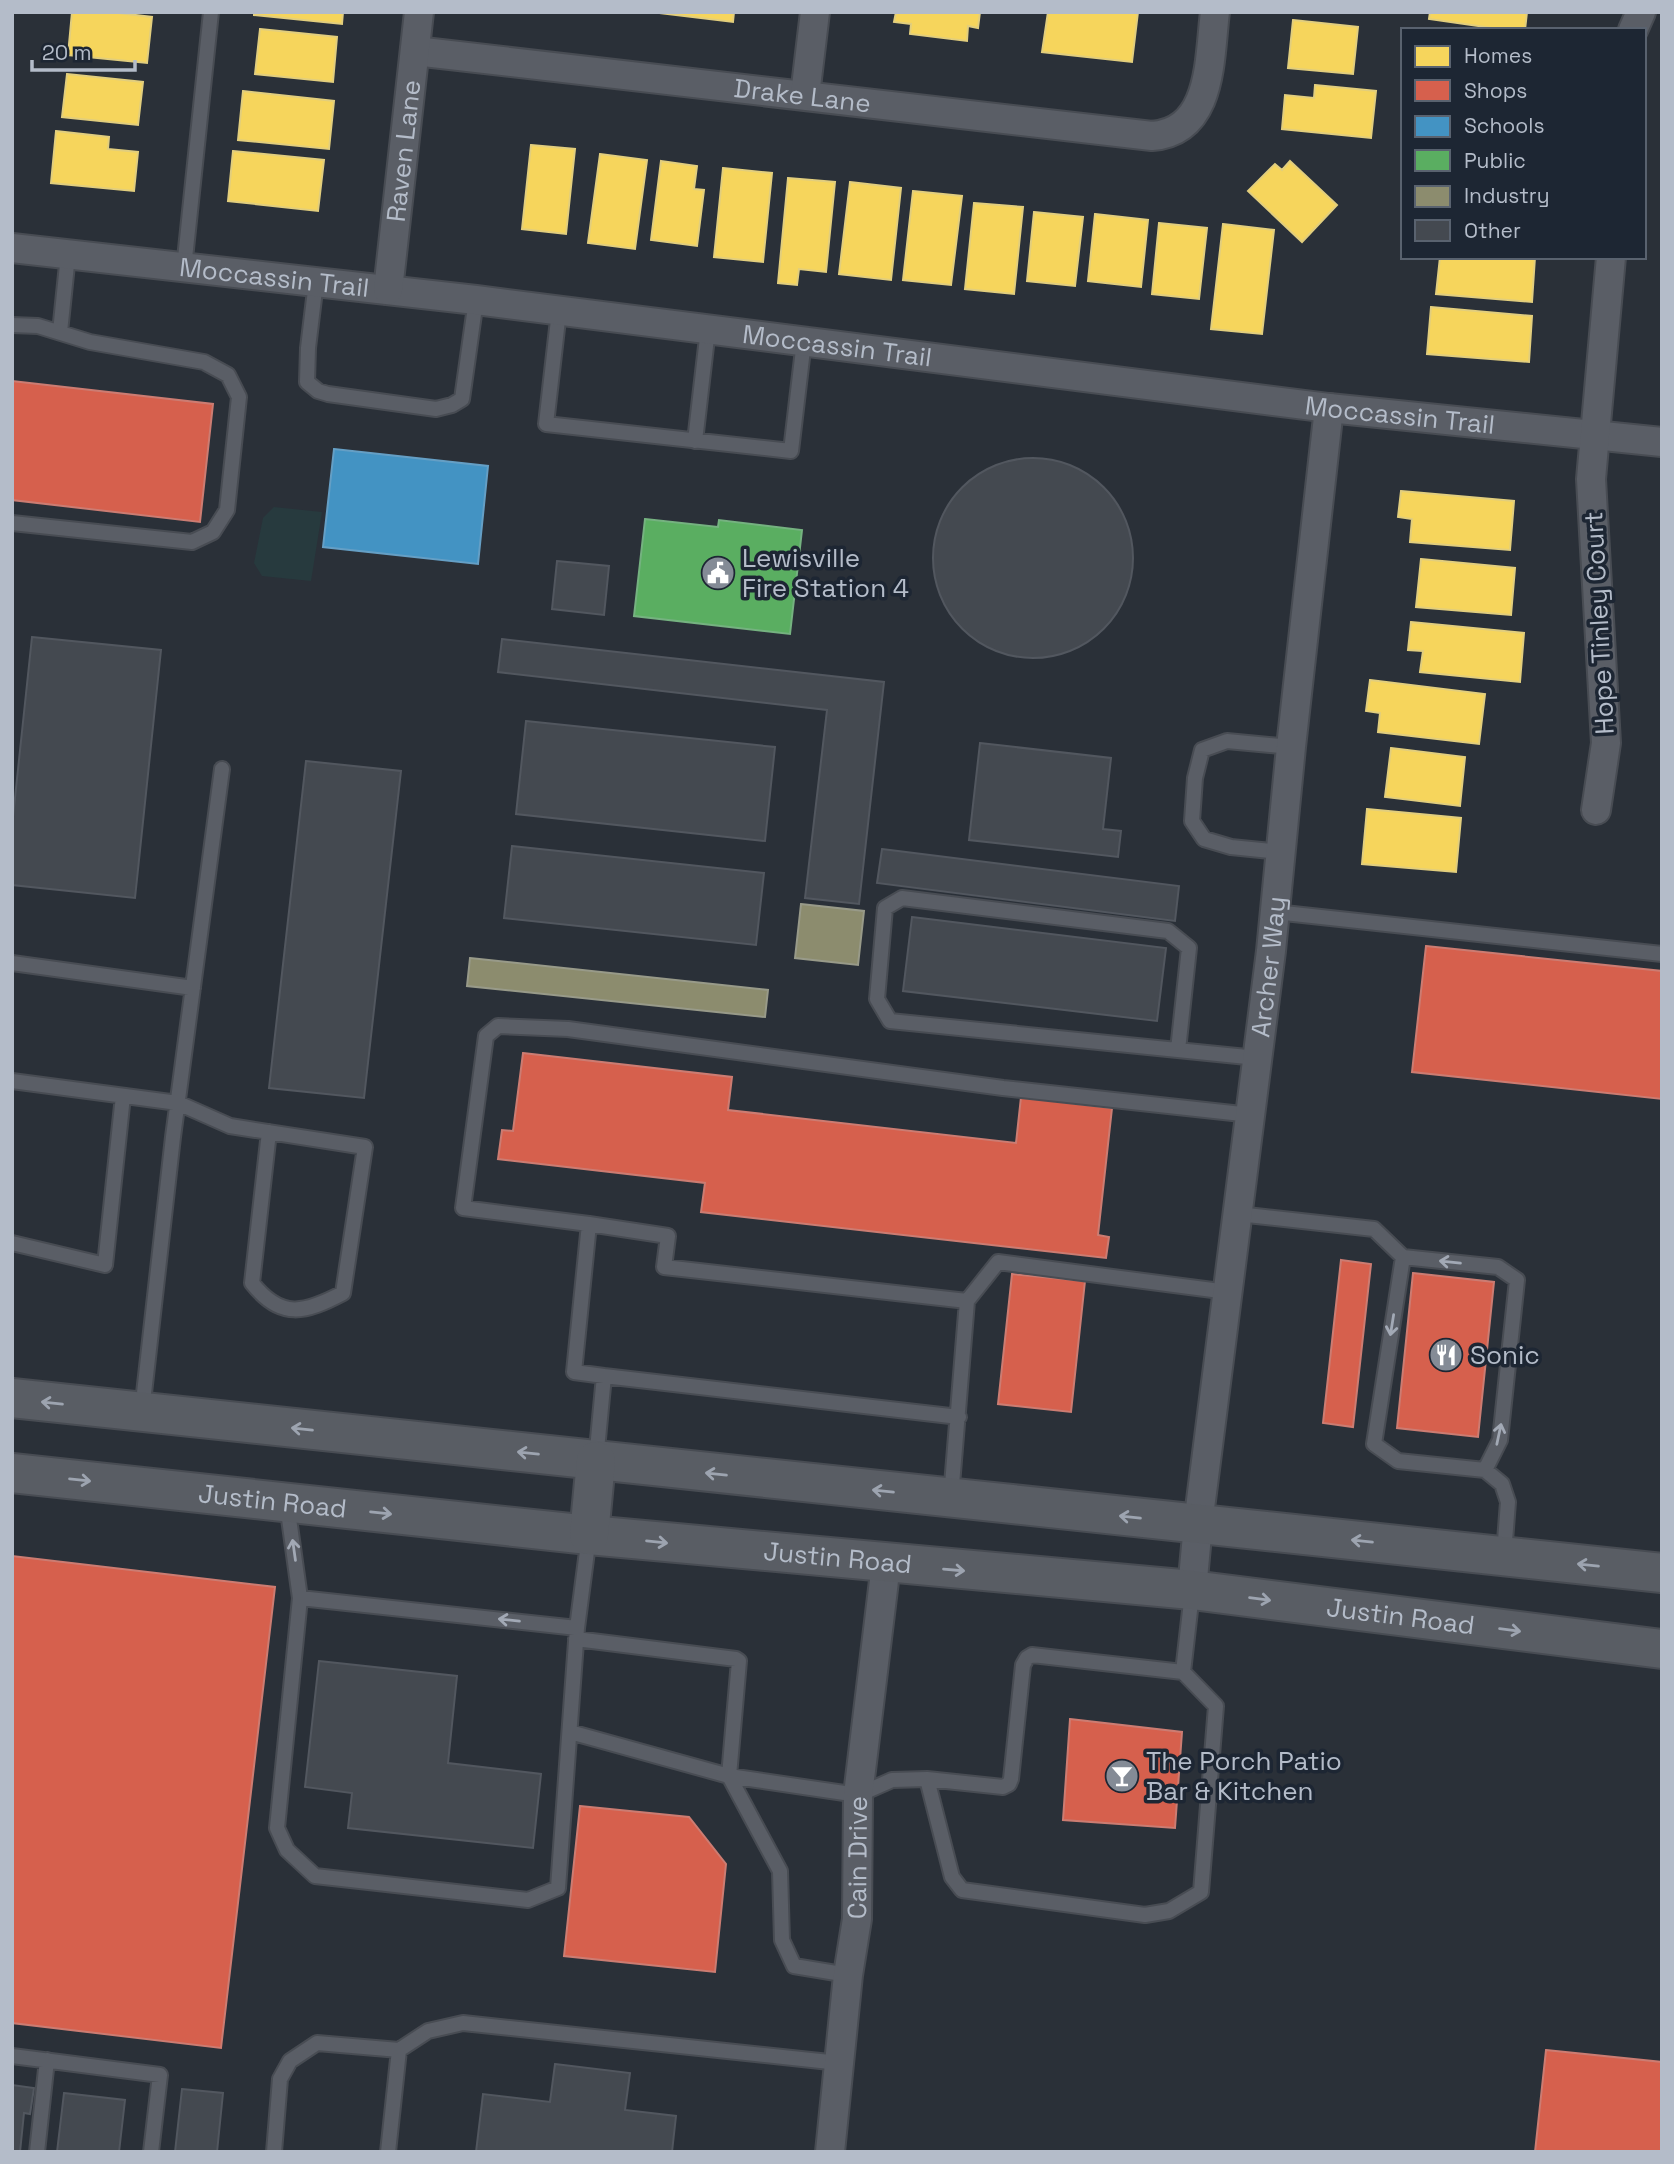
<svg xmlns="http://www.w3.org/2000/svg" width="1674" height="2164" viewBox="0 0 1674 2164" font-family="'Space Grotesk',sans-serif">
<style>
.green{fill:#273a3e}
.homes{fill:#f6d55c;stroke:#e2ce7d;stroke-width:2}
.shops{fill:#d6604d;stroke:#cc7c72;stroke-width:2}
.schools{fill:#4393c3;stroke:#659fc5;stroke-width:2}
.public{fill:#5aae61;stroke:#75b280;stroke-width:2}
.industry{fill:#8c8c6e;stroke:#989a89;stroke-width:2}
.building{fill:#444950;stroke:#52575f;stroke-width:2}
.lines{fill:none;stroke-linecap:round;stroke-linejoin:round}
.service-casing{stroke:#484c53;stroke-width:18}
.minor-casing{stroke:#484c53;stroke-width:32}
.secondary-casing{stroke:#484c53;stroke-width:42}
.service{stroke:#5a5e66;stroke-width:14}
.minor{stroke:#5a5e66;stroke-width:28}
.secondary{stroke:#595d64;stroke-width:38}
.oneway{stroke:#a2a9b5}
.oneway2{stroke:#9da4b0}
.labels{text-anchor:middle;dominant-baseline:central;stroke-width:7;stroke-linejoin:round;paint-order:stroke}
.street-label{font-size:26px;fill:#b4bcc9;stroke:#1d2633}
.poi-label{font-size:26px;fill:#b4bcc9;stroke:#1d2633;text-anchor:start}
</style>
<rect width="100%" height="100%" fill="#2a3038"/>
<path class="green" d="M274 507 322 512 311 581 262 576 254 563 263 518Z"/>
<path class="homes" d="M72 12H110L152 17 147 63 68 55Z
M254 12H343L342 24 254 15Z
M651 12H734L733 22Z
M896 12H980L978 28 968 26 967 41 910 34 911 24 894 22Z
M1048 12H1138L1132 62 1042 52Z
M1430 12H1527L1525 30H1506L1429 19Z
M1293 20 1358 27 1353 74 1288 68Z
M260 29 337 37 333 82 255 74Z
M67 74 143 82 138 125 62 117Z
M1315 85 1376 91 1371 138 1282 129 1285 95 1314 98Z
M243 91 334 101 329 149 238 140Z
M56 131 109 137 108 149 138 152 134 191 51 183Z
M531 145 575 149 566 234 522 229Z
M233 151 324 160 318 211 228 201Z
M600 154 647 160 635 249 588 243Z
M661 161 697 166 694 189 704 190 697 246 651 240Z
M1290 161 1337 205 1302 242 1248 191 1275 164 1282 170Z
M723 168 772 173 763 262 714 257Z
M788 178 835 182 826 272 799 269 797 285 778 283Z
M850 182 901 188 891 280 839 274Z
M913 191 962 196 951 285 903 280Z
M974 203 1023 207 1014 294 965 289Z
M1034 212 1083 217 1075 286 1027 281Z
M1095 214 1148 220 1141 287 1088 281Z
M1159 223 1207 228 1199 299 1152 294Z
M1223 224 1274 230 1262 334 1211 329Z
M1440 257H1535L1532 302 1436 294Z
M1431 307 1532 316 1529 362 1427 354Z
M1401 491 1514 501 1510 550 1410 542 1412 519 1398 517Z
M1421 559 1515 568 1511 615 1416 607Z
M1411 622 1524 633 1520 682 1420 672 1423 651 1408 650Z
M1370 680 1485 694 1479 744 1378 732 1380 713 1366 711Z
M1391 748 1465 757 1460 806 1385 797Z
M1367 809 1461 818 1456 872 1362 864Z"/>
<path class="shops" d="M12 381 213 404 200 522 12 500Z
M1426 946 1662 971V1099L1412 1072Z
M523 1053 732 1077 728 1110 1016 1143 1021 1097 1112 1108 1098 1235 1109 1237 1106 1258 701 1212 705 1183 498 1159 502 1130 513 1131Z
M1341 1260 1371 1264 1353 1427 1323 1423Z
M1413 1273 1494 1282 1478 1437 1397 1428Z
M1012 1274 1085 1281 1071 1412 998 1404Z
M12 1556 275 1587 221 2048 12 2023Z
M1070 1719 1182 1732 1175 1828 1063 1820Z
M580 1806 689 1817 726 1864 715 1972 564 1956Z
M1546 2050 1662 2062V2152H1535Z"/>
<path class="schools" d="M334 449 488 466 478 564 323 547Z"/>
<path class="public" d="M645 519 718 527 719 520 802 530 790 634 634 616Z"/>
<path class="industry" d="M801 904 864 911 858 965 795 958Z
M470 958 768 990 765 1017 467 986Z"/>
<path class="building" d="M933 558a100 100 0 1 1 200 0a100 100 0 1 1-200 0Z
M557 561 609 566 604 615 552 609Z
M32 637 161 650 135 898 12 885V826Z
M502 639 884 682 859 904 805 898 827 710 498 672Z
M526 721 775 747 765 841 516 814Z
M980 743 1111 758 1103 829 1121 831 1118 857 969 840Z
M306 761 401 771 364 1098 269 1088Z
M512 846 764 873 756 945 504 918Z
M882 849 1179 886 1175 921 877 883Z
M912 917 1166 948 1157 1021 903 991Z
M319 1661 457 1676 448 1763 541 1774 533 1848 348 1828 352 1793 305 1787Z
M555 2064 630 2073 625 2110 676 2116 672 2152H476L483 2094 550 2102Z
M12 2085 34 2088 30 2114 24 2113 20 2152H12Z
M182 2089 223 2093 217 2152H175Z
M64 2093 125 2100 119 2152H57Z"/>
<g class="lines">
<defs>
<path id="service" d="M184 268 211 12
M316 282 308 348 307 382 318 391 328 394 436 409 452 405 462 399 476 300
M559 311 546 424 791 451 804 341
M12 325 38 326 90 342 204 362 228 375 239 397 227 510 213 532 192 542 12 523
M60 332 68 255
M695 441 708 329
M1281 852 1231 847 1204 839 1192 821 1195 778 1202 750 1227 741 1291 747
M1275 912 1662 954
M12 963 193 988
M1178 1050 1189 948 1168 931 902 898 885 908 877 999 890 1021 1257 1058
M12 1081 178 1103 230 1126 365 1147 343 1293C305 1313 281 1320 252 1283L269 1132
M1238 1214 1374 1229 1403 1257 1498 1267 1517 1280 1500 1440 1485 1470 1398 1461 1374 1444 1403 1257
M589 1224 463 1208 486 1036 498 1026 568 1029 1003 1088 1251 1115
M12 1243 105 1265 123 1096
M967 1301 998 1262 1228 1292
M604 1376 959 1417
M142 1411 173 1137 222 769
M596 1460 604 1376 574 1372 589 1224 668 1236 664 1267 967 1301 951 1497
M1485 1470 1502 1484 1508 1502 1504 1554
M287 1504 300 1598 277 1828 287 1850 315 1876 528 1900 558 1888 577 1628 589 1536
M300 1598 577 1628
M576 1639 736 1659 739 1661 729 1776 780 1871 782 1940 794 1966 848 1975
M570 1732 729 1776 858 1795 892 1780 927 1779 952 1877 962 1890 1145 1915 1169 1911 1201 1892 1216 1706 1183 1672 1192 1593
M927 1779 1003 1787 1009 1784 1011 1779 1023 1665 1027 1658 1032 1655 1183 1672
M12 2056 160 2075 151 2152
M37 2152 47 2060
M274 2152 280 2079 290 2061 317 2043 399 2050 428 2031 463 2023 839 2063
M388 2152 399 2050"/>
<g id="minor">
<path d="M1633 30 1641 12"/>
<path id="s1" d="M415 51 1152 136C1213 131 1209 59 1215 12"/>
<path d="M805 95 815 12"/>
<path id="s2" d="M12 248 476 300 1329 408 1662 442"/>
<path id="s3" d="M388 290 419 12"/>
<path d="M1596 810 1606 743 1591 479 1611 257"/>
<path id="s4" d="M1192 1590 1198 1524 1271 951 1291 747 1329 408"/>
<path id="s5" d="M830 2152 848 1975 857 1919 858 1795 886 1564"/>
</g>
<g id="secondary">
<path d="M12 1398 1662 1573"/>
<path id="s6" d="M12 1473 589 1535 1192 1590 1662 1649"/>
<path d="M589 1535 596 1461"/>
</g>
</defs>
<use href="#service" class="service-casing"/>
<use href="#minor" class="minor-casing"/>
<use href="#secondary" class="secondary-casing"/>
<use href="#service" class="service"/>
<use href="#minor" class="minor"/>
<use href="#secondary" class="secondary"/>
</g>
<defs><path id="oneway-shaft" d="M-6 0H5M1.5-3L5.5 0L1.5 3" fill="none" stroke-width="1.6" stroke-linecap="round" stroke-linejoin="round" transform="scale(1.75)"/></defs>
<g class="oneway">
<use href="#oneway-shaft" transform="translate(1450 1262) rotate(-174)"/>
<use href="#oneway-shaft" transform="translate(1392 1325) rotate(99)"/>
<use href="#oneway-shaft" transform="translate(1499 1434) rotate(-78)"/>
<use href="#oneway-shaft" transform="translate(294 1550) rotate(-98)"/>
<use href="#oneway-shaft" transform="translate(509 1620) rotate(-174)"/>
</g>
<g class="oneway2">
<use href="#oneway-shaft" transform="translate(52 1403) rotate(-174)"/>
<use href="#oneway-shaft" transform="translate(302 1429) rotate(-174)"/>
<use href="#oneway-shaft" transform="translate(528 1453) rotate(-174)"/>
<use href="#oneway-shaft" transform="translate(716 1474) rotate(-174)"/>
<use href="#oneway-shaft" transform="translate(80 1480) rotate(6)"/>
<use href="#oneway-shaft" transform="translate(883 1491) rotate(-174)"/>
<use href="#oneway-shaft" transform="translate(381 1513) rotate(6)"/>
<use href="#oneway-shaft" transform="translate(1130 1517) rotate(-174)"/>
<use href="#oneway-shaft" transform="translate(1362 1541) rotate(-174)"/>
<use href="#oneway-shaft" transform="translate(657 1542) rotate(6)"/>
<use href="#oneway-shaft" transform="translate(1588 1565) rotate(-174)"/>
<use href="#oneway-shaft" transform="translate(954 1570) rotate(5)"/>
<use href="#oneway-shaft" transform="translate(1260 1599) rotate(7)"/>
<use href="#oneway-shaft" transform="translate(1510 1630) rotate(7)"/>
</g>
<defs>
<symbol id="civic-disc" viewBox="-11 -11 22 22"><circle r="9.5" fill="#848b96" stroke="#1d2633"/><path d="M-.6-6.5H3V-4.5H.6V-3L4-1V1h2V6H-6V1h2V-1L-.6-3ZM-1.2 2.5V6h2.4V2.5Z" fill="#fff"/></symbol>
<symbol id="restaurant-disc" viewBox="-11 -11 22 22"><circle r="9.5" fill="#848b96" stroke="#1d2633"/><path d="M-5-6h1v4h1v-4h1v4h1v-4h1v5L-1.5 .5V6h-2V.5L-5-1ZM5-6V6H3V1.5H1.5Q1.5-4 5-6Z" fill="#fff"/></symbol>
<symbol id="bar-disc" viewBox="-11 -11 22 22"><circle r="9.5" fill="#848b96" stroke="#1d2633"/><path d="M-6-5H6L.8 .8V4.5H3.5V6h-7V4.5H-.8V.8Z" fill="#fff"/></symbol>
</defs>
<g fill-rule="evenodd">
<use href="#civic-disc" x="699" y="554" width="38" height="38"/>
<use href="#restaurant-disc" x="1427" y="1336" width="38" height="38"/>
<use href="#bar-disc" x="1103" y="1757" width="38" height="38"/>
</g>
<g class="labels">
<g class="street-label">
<text stroke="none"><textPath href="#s1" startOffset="390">Drake Lane</textPath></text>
<text stroke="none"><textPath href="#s3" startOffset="140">Raven Lane</textPath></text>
<text stroke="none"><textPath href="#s2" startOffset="264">Moccassin Trail</textPath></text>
<text stroke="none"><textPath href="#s2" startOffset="831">Moccassin Trail</textPath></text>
<text stroke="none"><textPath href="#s2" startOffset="1398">Moccassin Trail</textPath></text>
<text transform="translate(1599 623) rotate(-93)">Hope Tinley Court</text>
<text stroke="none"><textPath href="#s4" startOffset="628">Archer Way</textPath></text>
<text stroke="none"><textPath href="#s6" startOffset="262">Justin Road</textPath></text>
<text stroke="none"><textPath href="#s6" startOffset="830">Justin Road</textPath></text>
<text stroke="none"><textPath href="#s6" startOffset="1396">Justin Road</textPath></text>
<text stroke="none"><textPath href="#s5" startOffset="296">Cain Drive</textPath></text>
</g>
<g class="poi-label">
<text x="742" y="558">Lewisville<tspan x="742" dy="30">Fire Station 4</tspan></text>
<text x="1470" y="1355">Sonic</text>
<text x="1146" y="1761">The Porch Patio<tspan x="1146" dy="30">Bar &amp; Kitchen</tspan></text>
</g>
</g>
<rect width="1674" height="2164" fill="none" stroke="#b4bcc9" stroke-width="28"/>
<rect x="1401" y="28" width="245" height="231" fill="#1d2633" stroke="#59626f" stroke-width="2"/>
<rect x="1415" y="46" width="35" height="21" fill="#f6d55c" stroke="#59626f" stroke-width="2"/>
<text x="1464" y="63" font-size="21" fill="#b4bcc9">Homes</text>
<rect x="1415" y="80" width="35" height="21" fill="#d6604d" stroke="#59626f" stroke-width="2"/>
<text x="1464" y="98" font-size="21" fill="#b4bcc9">Shops</text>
<rect x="1415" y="116" width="35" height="21" fill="#4393c3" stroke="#59626f" stroke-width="2"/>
<text x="1464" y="133" font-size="21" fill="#b4bcc9">Schools</text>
<rect x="1415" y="150" width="35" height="21" fill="#5aae61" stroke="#59626f" stroke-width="2"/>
<text x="1464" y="168" font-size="21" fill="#b4bcc9">Public</text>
<rect x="1415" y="186" width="35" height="21" fill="#8c8c6e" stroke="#59626f" stroke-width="2"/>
<text x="1464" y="203" font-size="21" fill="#b4bcc9">Industry</text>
<rect x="1415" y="220" width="35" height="21" fill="#444950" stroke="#59626f" stroke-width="2"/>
<text x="1464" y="238" font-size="21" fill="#b4bcc9">Other</text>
<path d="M32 60v10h103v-10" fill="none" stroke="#b4bcc9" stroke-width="3.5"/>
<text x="42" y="60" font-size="21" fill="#b4bcc9" stroke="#1d2633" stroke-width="5" paint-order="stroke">20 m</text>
</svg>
